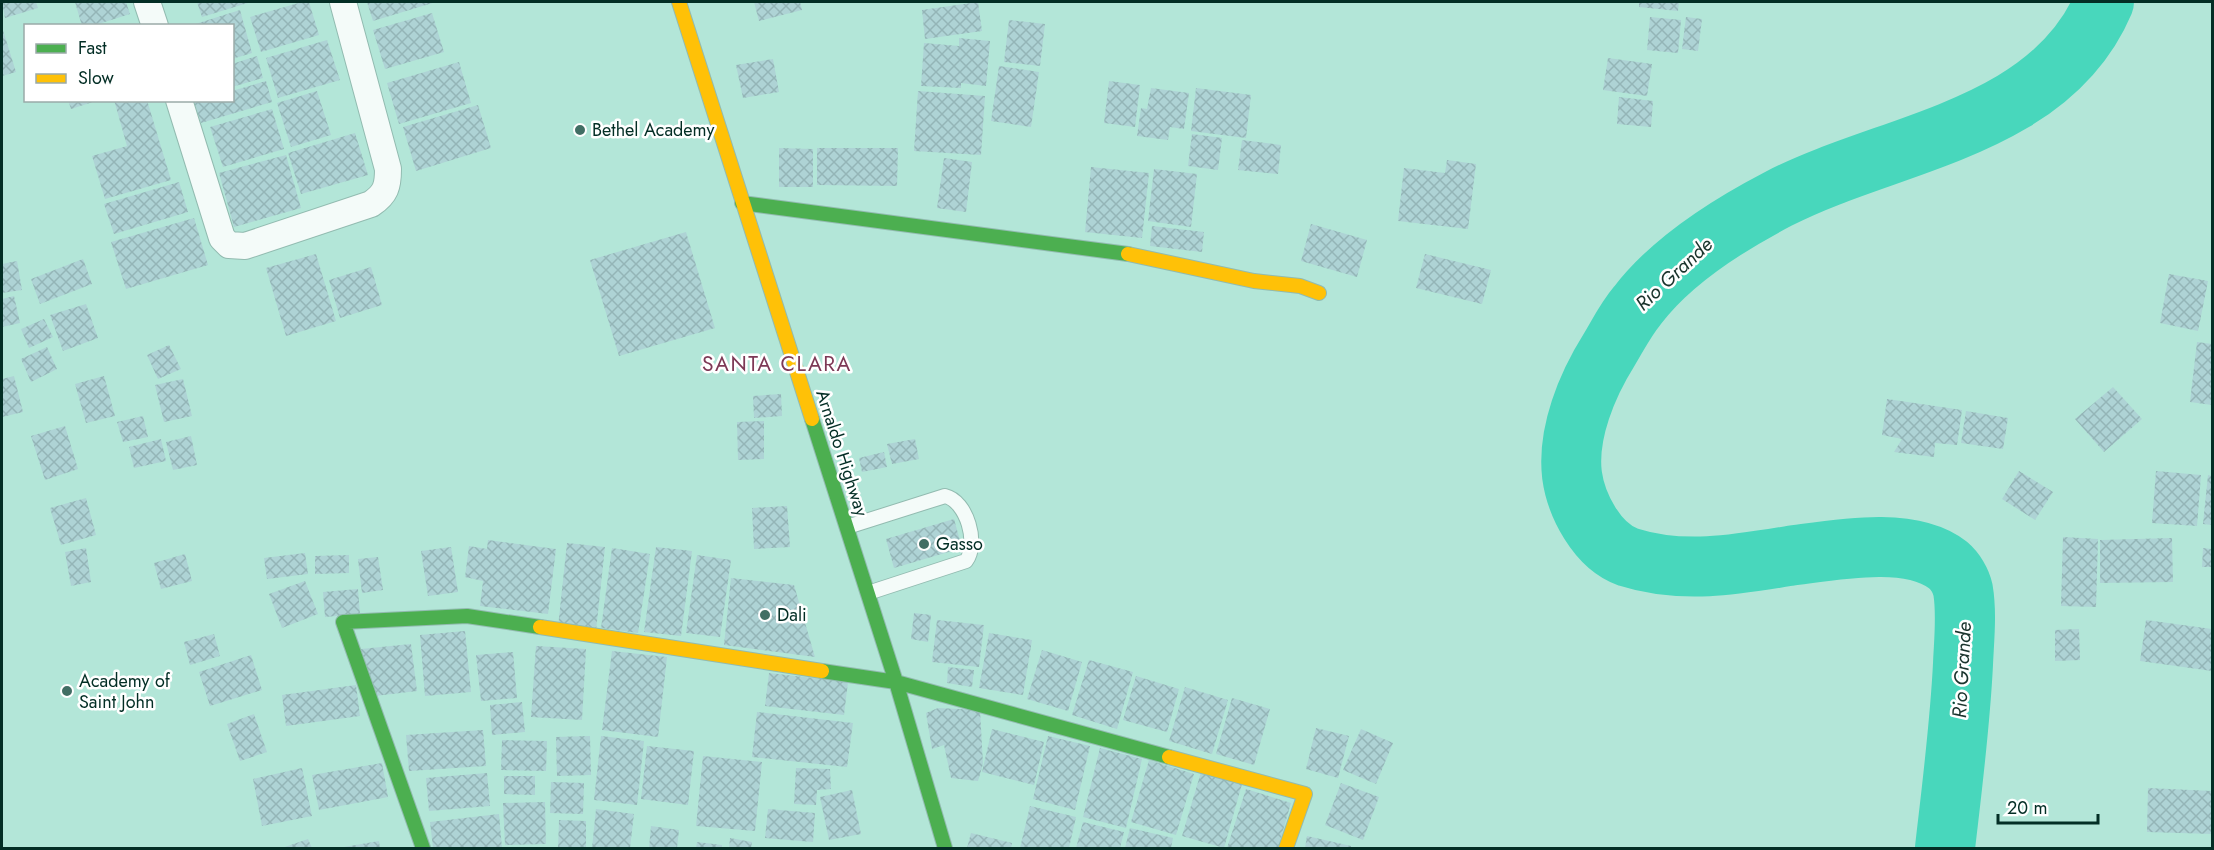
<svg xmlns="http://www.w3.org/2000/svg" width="2214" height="850" viewBox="0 0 2214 850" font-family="Jost,sans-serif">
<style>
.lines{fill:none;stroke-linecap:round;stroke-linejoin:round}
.river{stroke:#48d7bc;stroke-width:60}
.building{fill:url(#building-cross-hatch)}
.lane-casing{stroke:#92bbb0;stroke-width:16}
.street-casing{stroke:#92bbb0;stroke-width:28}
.fast-casing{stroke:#92bbb0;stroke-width:16}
.slow-casing{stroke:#92bbb0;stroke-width:16}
.lane{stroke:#f4fbf9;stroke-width:14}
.street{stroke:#f4fbf9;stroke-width:26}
.fast{stroke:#4caf50;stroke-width:14}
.slow{stroke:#ffc107;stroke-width:14}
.poi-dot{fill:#416e64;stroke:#fff;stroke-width:2}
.labels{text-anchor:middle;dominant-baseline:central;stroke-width:5;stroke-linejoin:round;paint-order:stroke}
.poi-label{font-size:18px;fill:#032e25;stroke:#fff;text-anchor:start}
.street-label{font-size:18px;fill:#032e25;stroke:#fff}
.water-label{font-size:20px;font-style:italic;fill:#1a342d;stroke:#fff}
.quarter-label{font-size:21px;letter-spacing:1.5px;fill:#7d3956;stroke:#fff}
</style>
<defs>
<pattern id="building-cross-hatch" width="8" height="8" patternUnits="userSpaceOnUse" patternTransform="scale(1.5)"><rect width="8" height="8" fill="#aed3d5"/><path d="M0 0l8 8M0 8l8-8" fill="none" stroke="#94b5b7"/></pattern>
</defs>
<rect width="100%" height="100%" fill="#b3e6d8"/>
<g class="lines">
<path class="river" d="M1945 848C1952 787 1960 726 1963 664 1964 640 1967 614 1963 590 1961 581 1955 571 1948 565 1910 535 1835 550 1789 556 1735 565 1681 574 1628 557 1597 546 1576 505 1572 475 1567 433 1587 385 1609 350 1618 335 1626 319 1637 306 1671 261 1728 225 1778 199 1888 142 2050 130 2104 2"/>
</g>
<path class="building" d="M2 2H36L38 8 5 18Z
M75 2H126L130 14 92 26H82Z
M197 2H251L202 17Z
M302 2H309L319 35 261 52 250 17Z
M367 2H436L373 21Z
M754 2H800L802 10 759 21Z
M978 2 982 31 925 39 922 10Z
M1639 2H1679L1678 11 1639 7Z
M240 10 252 53 232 59V26H189Z
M432 13 444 52 385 69 373 30Z
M1650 17 1681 20 1678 53 1647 50Z
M1686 17 1702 19 1698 51 1682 49Z
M1009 20 1045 24 1040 66 1004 62Z
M2 27 16 72 2 76Z
M959 38 990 41 986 86 961 83V88L921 86 924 43 959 46Z
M327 40 340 80 278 98 266 58Z
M257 56 263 78 232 87V64Z
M1608 58 1652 64 1647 96 1603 90Z
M773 59 779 92 743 98 736 65Z
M459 62 471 103 399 124 387 83Z
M999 66 1039 72 1031 127 991 121Z
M266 81 272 102 201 123 194 102 232 100V91Z
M1109 81 1140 85 1135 127 1104 123Z
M1151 88 1189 93 1184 129 1170 127 1168 140 1137 136 1141 108 1147 109Z
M1196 88 1251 95 1246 138 1191 131Z
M317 91 331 135 291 147 277 103Z
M918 91 985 96 981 155 914 151Z
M1619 97 1653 101 1651 127 1617 124Z
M68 100H96V101L71 109Z
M114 100H147L171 180 105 199 92 156 127 146Z
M478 105 491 148 416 171 403 127Z
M272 109 284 149 223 167 210 127Z
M355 133 368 175 301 194 288 153Z
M1192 134 1222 138 1218 170 1188 166Z
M1242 140 1281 145 1278 174 1238 170Z
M779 148 813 149V187H779Z
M817 148H898L897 186 817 185Z
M286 155 301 208 234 227 219 173Z
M944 158 972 162 966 212 937 208Z
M1447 160 1476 164 1468 229 1398 221 1404 168 1445 173Z
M1091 167 1149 173 1142 238 1085 232Z
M1154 169 1197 174 1191 227 1148 221Z
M179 182 188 212 114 234 104 204Z
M194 218 208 265 126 289 111 242Z
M1311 224 1367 240 1357 277 1301 261Z
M1152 226 1204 232 1202 252 1150 246Z
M686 232 715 328 619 356 590 260Z
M316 254 336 321 286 336 266 268Z
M1425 254 1491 270 1482 304 1416 288Z
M83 259 92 284 40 304 31 279Z
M17 261 22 290 2 293V264Z
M371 267 382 305 340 318 329 280Z
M2169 274 2208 281 2198 331 2160 323Z
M14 296 20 323 2 327V299Z
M86 304 98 338 63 351 50 315Z
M44 319 53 337 29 348 21 329Z
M2197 342 2212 344V405L2190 402Z
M169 345 181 369 158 379 147 355Z
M47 347 57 369 31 382 21 359Z
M14 376 23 412 2 417V379Z
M104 376 115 416 86 423 75 384Z
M183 379 192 416 164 422 155 385Z
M2113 387 2142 419 2104 452 2075 419Z
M781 394 782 416 754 418 753 396Z
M1887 399 1962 410 1957 445 1935 443 1934 457 1894 452 1902 439 1882 435Z
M1966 411 2008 418 2003 449 1961 443Z
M143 416 148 437 123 442 117 422Z
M764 421V459L738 460 737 422Z
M65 426 78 469 45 480 31 436Z
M191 436 197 465 173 470 166 442Z
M161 439 166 461 134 468 129 447Z
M915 439 919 459 892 464 887 444Z
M884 452 887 467 862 472 859 458Z
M2019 471 2053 492 2035 520 2002 499Z
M2156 471 2201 475 2197 526 2152 523Z
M2208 475 2212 476V525L2203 524Z
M86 498 96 535 61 545 50 508Z
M787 506 790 547 754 549 752 508Z
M954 519 962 548 894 568 886 539Z
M2063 537 2098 539 2096 607 2061 606Z
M2172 538 2173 582 2100 583V540Z
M488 540 556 549 548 614 480 606 483 581 465 577 469 546 487 549Z
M567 543 605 547 596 631 558 627Z
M451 547 458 592 428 596 421 551Z
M656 547 692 551 681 636 644 632Z
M86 548 91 582 71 586 65 552Z
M612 548 650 554 638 633 601 628Z
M2203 548 2212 549V567H2202Z
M305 553 308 574 267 579 264 558Z
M185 554 192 581 161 589 154 563Z
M349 555V573L315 574V556Z
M697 555 731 560 720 637 686 633Z
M378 557 383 590 362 593 358 559Z
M731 578 794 585 815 657 724 645Z
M305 581 318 614 282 628 269 594Z
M358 589 360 614 325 617 323 592Z
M914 613 931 615 928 642 911 639Z
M937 620 984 625 979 667 932 662Z
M2146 620 2212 629V671L2140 661Z
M2079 629 2080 660 2055 661V630Z
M465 631 471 692 425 696 420 635Z
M989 633 1032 640 1023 695 979 688Z
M214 634 220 656 190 665 184 642Z
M411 644 417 691 375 696 361 649Z
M536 646 586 649 582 720 531 717Z
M1042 650 1082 662 1068 711 1027 699Z
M612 651 667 657 658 737 602 730Z
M513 652 517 698 481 701 476 655Z
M251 655 262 690 210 706 199 672Z
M1089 660 1133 672 1117 729 1072 715Z
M948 667 974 670 972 687 947 683Z
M769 673 848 682 844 715 765 706Z
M1136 676 1179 689 1167 732 1123 720Z
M356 685 360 716 286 726 282 695Z
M1185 687 1228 700 1212 754 1169 741Z
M1232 698 1270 709 1254 765 1216 754Z
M522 702 525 732 492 735 490 705Z
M938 708 980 710 983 764 978 781 951 778 944 745 932 749 926 713Z
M757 712 853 723 847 767 752 757Z
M254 714 267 752 240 761 227 724Z
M1316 728 1349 736 1338 778 1306 769Z
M992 729 1044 742 1034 785 982 772Z
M1361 729 1393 743 1376 784 1343 770Z
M483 730 486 766 409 771 406 735Z
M590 736 591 775 557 776 556 737Z
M601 736 644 741 637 805 594 800Z
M1048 736 1090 746 1075 810 1033 799Z
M502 740 547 741 546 771 501 770Z
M647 746 694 751 688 805 641 799Z
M1100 748 1142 759 1126 828 1083 817Z
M703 756 762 762 755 831 696 826Z
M1149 760 1194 774 1176 835 1131 822Z
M382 763 388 797 319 810 312 775Z
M302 768 312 816 262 826 253 779Z
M796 768 830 769 831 789 817 790 816 805 794 804Z
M1201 772 1242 784 1224 848 1182 836Z
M487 773 490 806 429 811 426 778Z
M504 776H535V795L504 794Z
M551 782 584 783 583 814 550 813Z
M1341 783 1379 797 1363 840 1325 825Z
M2148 788 2212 791V834L2147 832Z
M1246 789 1291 803 1278 848H1227Z
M852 790 861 834 829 840 820 797Z
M545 802 546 844 505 845 503 803Z
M1030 806 1076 817 1069 848H1020Z
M596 809 634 814 630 848H592Z
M768 809 815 813 813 842 765 838Z
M499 814 502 848H433L430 822Z
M559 820 586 821V848H558Z
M1083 822 1124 832 1120 848H1076Z
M651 826 679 830 677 848H649Z
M1130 828 1173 838 1171 848H1125Z
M971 833 1012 843 1011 848H967Z
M1307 836 1351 846V848H1305Z
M730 838 752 842 751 848H729Z
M308 839 312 848H282Z
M379 841 380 848H344V847Z
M697 842 722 845V848H696Z"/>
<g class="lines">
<defs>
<path id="lane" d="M847 527 945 496C967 501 979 544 966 561L868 593"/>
<path id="street" d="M147 2 155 26
M179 100 222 238 229 245 245 246 371 204C386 194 388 186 388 169L343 2"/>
<path id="fast" d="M742 203 1128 254
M812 419 896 682 945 848
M822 671 896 682 1169 757
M423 848 343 622 467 616 540 627"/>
<path id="slow" d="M679 2 812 419
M1128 254 1254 281 1300 286 1319 293
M540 627 822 671
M1169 757 1305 794 1286 848"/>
</defs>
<use href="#lane" class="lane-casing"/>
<use href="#street" class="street-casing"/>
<use href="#fast" class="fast-casing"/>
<use href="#slow" class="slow-casing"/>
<use href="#lane" class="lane"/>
<use href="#street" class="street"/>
<use href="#fast" class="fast"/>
<use href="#slow" class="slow"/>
</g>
<g class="poi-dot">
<circle cx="580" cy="130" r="6"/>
<circle cx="924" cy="544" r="6"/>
<circle cx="765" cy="615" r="6"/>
<circle cx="67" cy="691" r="6"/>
</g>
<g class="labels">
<g class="poi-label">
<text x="592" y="130">Bethel Academy</text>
<text x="936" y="544">Gasso</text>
<text x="777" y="615">Dali</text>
<text x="79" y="681">Academy of<tspan x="79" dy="21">Saint John</tspan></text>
</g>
<g class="street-label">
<text transform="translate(842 453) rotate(72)">Arnaldo Highway</text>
</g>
<g class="water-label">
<text transform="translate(1674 274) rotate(-43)">Rio Grande</text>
<text transform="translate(1962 670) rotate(-87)">Rio Grande</text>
</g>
<g class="quarter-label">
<text x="777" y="364">SANTA CLARA</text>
</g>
</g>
<rect width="2214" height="850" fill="none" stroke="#032e25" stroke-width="6"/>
<rect x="24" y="24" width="210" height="78" fill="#ffffff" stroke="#9aaba8" stroke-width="1.5"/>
<rect x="36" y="44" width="30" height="9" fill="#4caf50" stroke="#9aaba8" stroke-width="1.5"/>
<text x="78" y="54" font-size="18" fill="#032e25">Fast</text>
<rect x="36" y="74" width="30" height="9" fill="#ffc107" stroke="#9aaba8" stroke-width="1.5"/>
<text x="78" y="84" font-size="18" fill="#032e25">Slow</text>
<path d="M1998 814v9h100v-9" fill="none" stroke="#032e25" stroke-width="3"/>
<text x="2007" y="814" font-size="18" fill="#032e25" stroke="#ffffff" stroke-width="4.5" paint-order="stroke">20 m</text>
</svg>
